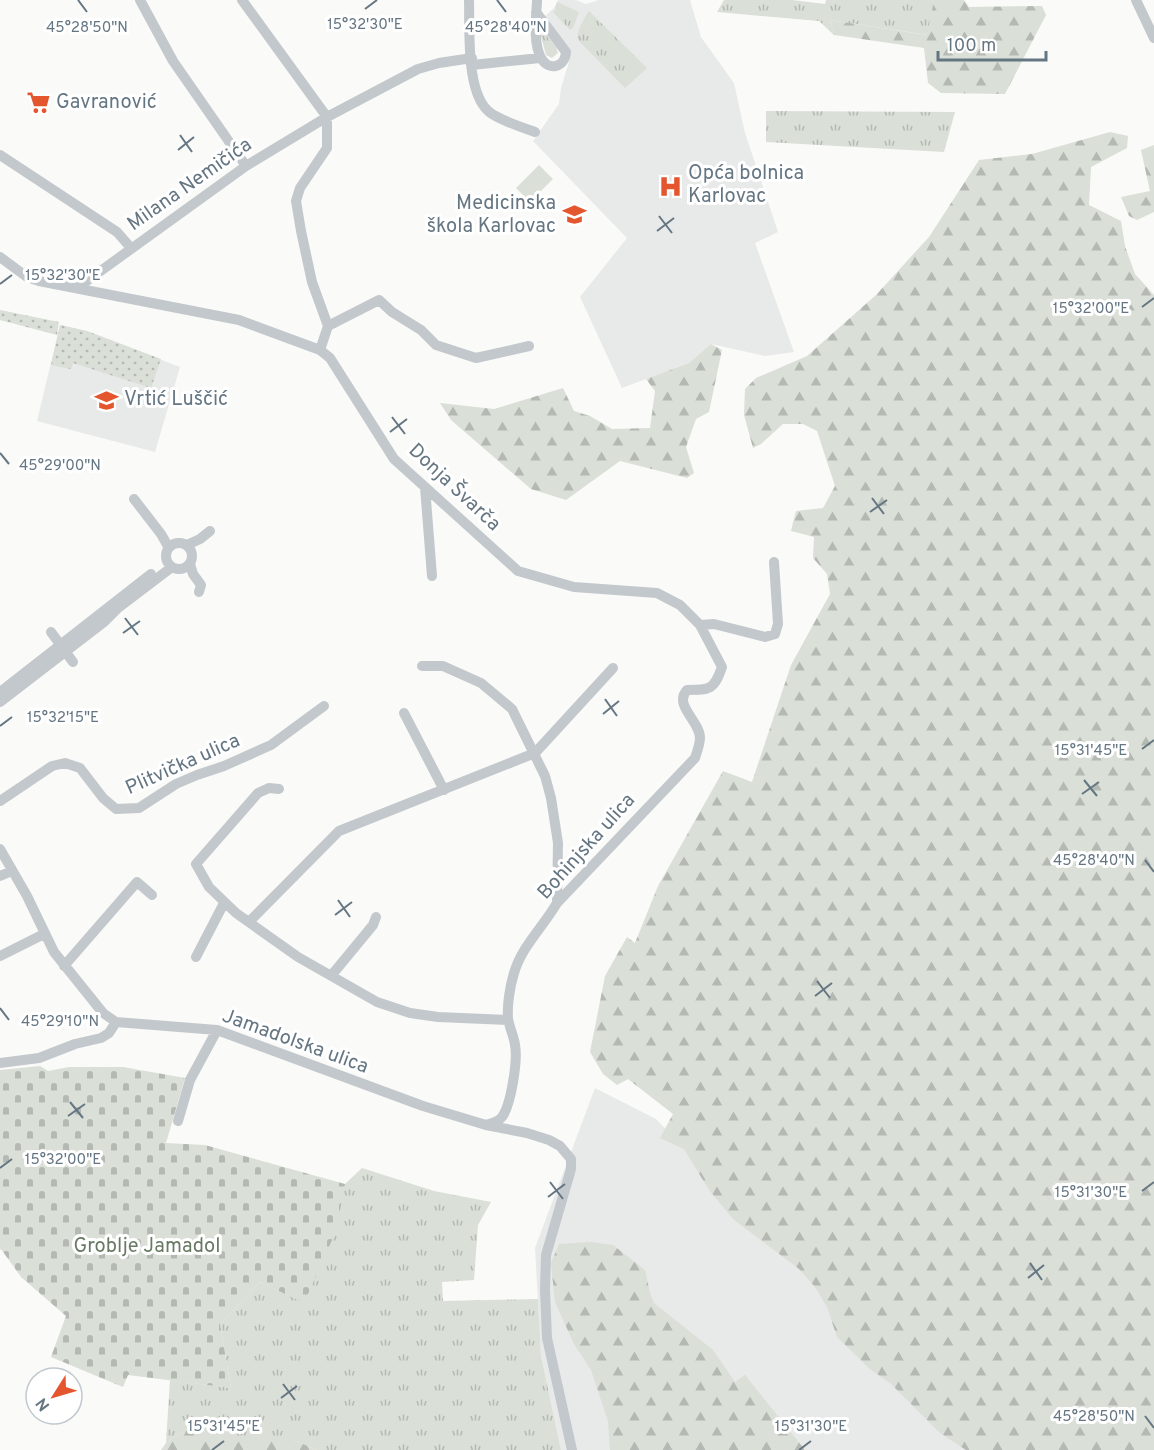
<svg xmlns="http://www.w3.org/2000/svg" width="1154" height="1450" viewBox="0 0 1154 1450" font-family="Overpass,sans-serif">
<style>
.built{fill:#e8e9e9}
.grass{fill:url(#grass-tufts)}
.forest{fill:url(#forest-firs)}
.cemetery{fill:url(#cemetery-stones)}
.park{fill:url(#park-dots)}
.pitch{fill:#dadfd7}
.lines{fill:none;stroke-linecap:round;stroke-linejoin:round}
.minor{stroke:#c3c8cc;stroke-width:10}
.ticks{fill:none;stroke:#657683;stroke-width:2}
.labels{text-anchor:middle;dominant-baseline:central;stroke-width:6;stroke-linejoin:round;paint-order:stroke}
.poi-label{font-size:20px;fill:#657683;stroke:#fff;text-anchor:start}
.street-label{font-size:20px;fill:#657683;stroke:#fff}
.park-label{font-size:20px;fill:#687a64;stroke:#fff}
.ticks-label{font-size:15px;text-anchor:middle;fill:#657683;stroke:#fff;stroke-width:6;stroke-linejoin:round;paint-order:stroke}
</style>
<defs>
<pattern id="grass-tufts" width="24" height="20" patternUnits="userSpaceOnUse" patternTransform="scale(1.5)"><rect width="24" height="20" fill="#dadfd7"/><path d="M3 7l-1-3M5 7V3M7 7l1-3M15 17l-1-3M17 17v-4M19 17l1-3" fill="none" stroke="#b4b9b4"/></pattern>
<pattern id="forest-firs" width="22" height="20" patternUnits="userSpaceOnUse" patternTransform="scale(1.5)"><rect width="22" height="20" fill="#dadfd7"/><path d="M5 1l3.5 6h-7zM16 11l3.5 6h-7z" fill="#b4b9b4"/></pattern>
<pattern id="cemetery-stones" width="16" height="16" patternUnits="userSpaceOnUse" patternTransform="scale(1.5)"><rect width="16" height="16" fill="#dadfd7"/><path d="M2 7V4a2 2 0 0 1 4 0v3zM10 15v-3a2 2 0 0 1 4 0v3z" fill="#b4b9b4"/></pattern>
<pattern id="park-dots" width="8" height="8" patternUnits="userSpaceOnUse" patternTransform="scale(1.5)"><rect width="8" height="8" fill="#dadfd7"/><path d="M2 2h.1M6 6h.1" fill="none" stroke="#b4b9b4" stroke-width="1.8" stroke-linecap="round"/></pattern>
</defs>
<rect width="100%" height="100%" fill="#fafaf8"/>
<path class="built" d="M558 0H576L586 4 599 0H690L701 37 734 83 745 133 778 232 755 243 794 352 765 356 711 344 689 363 622 388 580 297 627 238 533 141 559 104 561 88 569 62V52L543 18 555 7Z
M60 325 87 331 180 367 155 452 37 421Z
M595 1088 656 1119 976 1450H561L541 1356 535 1248Z"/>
<path class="grass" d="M724 0H792L825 4 826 0H934L928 35 830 20 834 35 819 21 717 12Z
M557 2 579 12 573 28 570 30 553 12 556 9 555 7Z
M589 11 647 68 625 88 578 40C576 31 584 19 589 11Z
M538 25 556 47 558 53 552 58 546 55Z
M766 111 955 112 944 152 766 142Z
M362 1168 434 1191 491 1202 478 1225 474 1280 442 1282 443 1301 538 1299 541 1356 561 1450H317L292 1439H222L198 1422 166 1443 170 1380 231 1388 220 1324 260 1282 304 1302 345 1184Z"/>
<path class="forest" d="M934 0H964L969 7 1042 6 1046 15 1005 94 941 93 928 83 924 48 834 35 830 20 927 35Z
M1110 132 1128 136 1127 148 1091 167 1089 205 1121 221 1125 246 1135 274 1154 295V1450H966L940 1433 890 1383 871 1370 837 1337 827 1307 815 1287 799 1269 733 1219 709 1190 684 1149 660 1138 673 1114 628 1079 617 1085 603 1074 590 1052 605 976 627 937 635 943 658 886 723 771 752 782 791 665 830 594 827 574 813 558 814 537 791 531 796 511 823 508 835 486 817 431 803 424H783L761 444 753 448 744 415 745 389 756 378 807 356 876 295 929 237 979 160 1032 154Z
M1154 145V212L1137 220 1129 216 1121 197 1150 191 1141 150Z
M711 344 722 350 709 412 696 419 686 447 694 473 687 478 620 461 566 500 531 489 451 420 440 403 494 409 563 388 574 411 590 416 612 429 650 428 655 391 646 379 689 363Z
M591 1242 613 1245 645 1270 650 1293 654 1303 713 1350 735 1382 745 1375 805 1450H610L608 1421 591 1370 574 1344 555 1302 551 1263 559 1244Z
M198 1422 222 1439H292L317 1450H161L166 1443Z"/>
<path class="cemetery" d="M40 1066 48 1071 69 1067H123L185 1078 166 1143 205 1145 345 1184 336 1231 304 1303 260 1282 220 1324 231 1388 128 1375 123 1387 51 1357 66 1316 21 1277 1 1249 0 1250V1070Z"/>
<path class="park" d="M0 310 59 322 57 335 0 320Z
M60 325 87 331 161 359 151 388 73 363 71 369 51 365Z"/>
<path class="pitch" d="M539 165 553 179 530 202 516 188Z"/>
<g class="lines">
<path class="minor" d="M140 0 173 61 246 166
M242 0 327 117V148L300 188 296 201 301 231 312 282 328 326 320 350
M469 0C470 30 465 97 492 114 505 122 521 127 535 132
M1136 0 1154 38
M536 12 566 52C565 67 549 72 541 58 533 43 536 18 537 2V0
M472 65 540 58
M0 155 117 232 131 248
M0 257 27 277 39 281 239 320 320 350 330 358 394 459 518 571 574 587 657 593 680 605 700 625 722 667C714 690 710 690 687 690 673 705 700 721 700 738 700 744 697 752 695 758L557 903C543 927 522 946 514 973 510 986 507 1005 508 1018 509 1027 514 1036 515 1045 518 1060 511 1105 502 1117 498 1122 492 1123 486 1125
M77 288 246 166 327 117 418 69 439 63 472 58
M328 326 379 300 392 312 421 330 436 345 476 358 529 346
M425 487 432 576
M134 499 161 534 169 548
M166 556a13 13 0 1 1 26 0a13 13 0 1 1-26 0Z
M187 545 200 539 210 531
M190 564 193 574 201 585 199 592
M700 625 714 624 765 637 775 634 778 624 774 562
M51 632 73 662
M422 666H443L481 683 512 709 545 776 551 798 558 843 557 903
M0 692 151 574
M0 702 104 622 118 608 172 567
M404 713 444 790
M279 789 269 788 258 793 196 864 209 887 236 913 298 957 377 1002 410 1013 438 1017 508 1020
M0 801 52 766 65 763 80 768 103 798 116 809 139 808 176 784 197 775 224 766 271 745 324 706
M0 849 27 896 54 952 103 1013 116 1022 217 1030 423 1106 486 1125 527 1133 549 1140 560 1146 571 1159V1169L546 1255 545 1290 547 1338 572 1450
M0 876 12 871
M249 922 339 831 535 753 613 668
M0 956 44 934
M196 957 224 903
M64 966 137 882 152 895
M331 976 373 925 376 917
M0 1063 39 1058 75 1044 101 1038 109 1033 116 1022
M178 1121 190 1080 217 1030"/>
</g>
<path class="ticks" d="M78 0 87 12M497 0 506 12M365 9 377 0M180 135 192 152M178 150 194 137M659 216 672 233M657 231 674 218M0 284 12 275M1142 307 1154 298M392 417 405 434M390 432 407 419M0 453 9 464M872 498 884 514M870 512 887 500M125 618 138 635M123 633 140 621M605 699 617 716M603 714 619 701M0 726 12 717M1142 749 1154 740M1084 780 1097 796M1082 794 1099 782M1145 860 1154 872M338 900 350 917M335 915 352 902M817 981 830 998M815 996 832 983M0 1008 9 1020M70 1102 83 1118M68 1116 85 1104M0 1168 12 1159M550 1182 563 1199M1142 1191 1154 1182M548 1197 565 1184M1030 1263 1042 1280M1028 1278 1044 1265M283 1384 295 1400M281 1398 297 1386M1145 1416 1154 1428M212 1450 224 1441M799 1450 811 1441"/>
<defs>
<symbol id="supermarket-bare" viewBox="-9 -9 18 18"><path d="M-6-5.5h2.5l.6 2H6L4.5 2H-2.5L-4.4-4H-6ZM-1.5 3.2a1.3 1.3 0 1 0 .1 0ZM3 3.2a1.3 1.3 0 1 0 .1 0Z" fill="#e4572e" stroke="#fff" stroke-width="2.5" paint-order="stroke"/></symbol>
<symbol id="hospital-bare" viewBox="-9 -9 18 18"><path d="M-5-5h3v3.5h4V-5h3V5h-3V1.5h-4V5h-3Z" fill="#e4572e" stroke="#fff" stroke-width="2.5" paint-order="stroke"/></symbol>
<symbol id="school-bare" viewBox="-9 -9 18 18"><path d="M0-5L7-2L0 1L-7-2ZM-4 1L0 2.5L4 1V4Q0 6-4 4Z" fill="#e4572e" stroke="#fff" stroke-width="2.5" paint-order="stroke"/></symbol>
</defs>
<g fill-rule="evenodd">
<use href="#supermarket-bare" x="22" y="86" width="33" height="33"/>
<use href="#hospital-bare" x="654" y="170" width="33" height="33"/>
<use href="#school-bare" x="558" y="198" width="33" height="33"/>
<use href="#school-bare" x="90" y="384" width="33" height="33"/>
</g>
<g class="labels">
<g class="poi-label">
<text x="56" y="103">Gavranović</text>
<text x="688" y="174">Opća bolnica<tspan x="688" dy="23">Karlovac</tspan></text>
<text x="556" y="204" text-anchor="end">Medicinska<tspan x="556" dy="23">škola Karlovac</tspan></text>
<text x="124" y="400">Vrtić Luščić</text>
</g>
<g class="street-label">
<text transform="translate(190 185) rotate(-35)">Milana Nemičića</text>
<text transform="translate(454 488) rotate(43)">Donja Švarča</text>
<text transform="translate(183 765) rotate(-24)">Plitvička ulica</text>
<text transform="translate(587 847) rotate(-48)">Bohinjska ulica</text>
<text transform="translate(295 1042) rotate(20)">Jamadolska ulica</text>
</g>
<g class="park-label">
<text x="147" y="1247">Groblje Jamadol</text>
</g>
</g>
<g class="ticks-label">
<text x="365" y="29">15°32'30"E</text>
<text x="87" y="32">45°28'50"N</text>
<text x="506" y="32">45°28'40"N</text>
<text x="63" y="280">15°32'30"E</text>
<text x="1091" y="313">15°32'00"E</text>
<text x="60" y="470">45°29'00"N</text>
<text x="63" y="722">15°32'15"E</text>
<text x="1091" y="755">15°31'45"E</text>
<text x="1094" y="865">45°28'40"N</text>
<text x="60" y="1026">45°29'10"N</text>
<text x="63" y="1164">15°32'00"E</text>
<text x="1091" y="1197">15°31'30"E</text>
<text x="1094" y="1421">45°28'50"N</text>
<text x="224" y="1431">15°31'45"E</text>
<text x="811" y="1431">15°31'30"E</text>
</g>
<g transform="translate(54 1396) rotate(233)"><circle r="28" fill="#ffffff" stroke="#c1c8cd" stroke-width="1.5"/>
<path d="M0-4.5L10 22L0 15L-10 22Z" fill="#e4572e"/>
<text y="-9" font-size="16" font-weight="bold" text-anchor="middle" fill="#657683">N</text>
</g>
<path d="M938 51v9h108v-9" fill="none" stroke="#657683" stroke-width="3"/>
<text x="947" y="51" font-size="18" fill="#657683" stroke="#ffffff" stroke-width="4.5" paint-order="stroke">100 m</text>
</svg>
